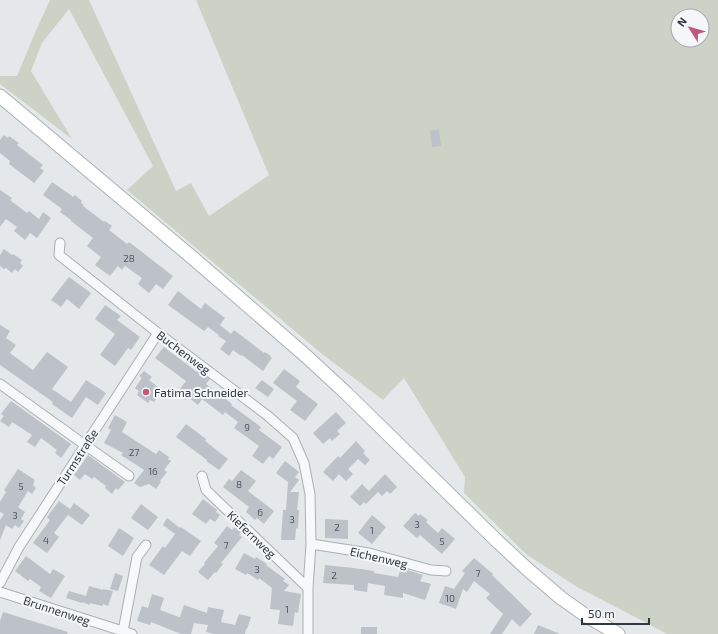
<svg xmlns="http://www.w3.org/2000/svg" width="718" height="634" viewBox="0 0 718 634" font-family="'Exo 2',sans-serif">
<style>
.green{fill:#ccd3c6;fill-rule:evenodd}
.building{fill:#bcc2c7}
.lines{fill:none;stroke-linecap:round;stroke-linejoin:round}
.street-casing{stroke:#a9b0b4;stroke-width:11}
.secondary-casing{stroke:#a9b0b4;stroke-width:15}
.street{stroke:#f6f8f9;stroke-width:9}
.secondary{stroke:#fff;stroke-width:13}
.poi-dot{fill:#c0587c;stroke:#f4f6f8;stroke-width:1.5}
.labels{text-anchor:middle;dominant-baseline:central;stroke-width:4;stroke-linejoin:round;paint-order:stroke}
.number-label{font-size:10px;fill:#515a62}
.street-label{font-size:12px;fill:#2d3841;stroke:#f4f6f8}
.poi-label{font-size:12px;fill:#2d3841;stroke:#f4f6f8;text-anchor:start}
</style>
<rect width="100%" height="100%" fill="#e4e8ea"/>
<path class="green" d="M50 0H89L176 191 191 183 209 216 269 175 196 0H718V634H667L641 620 579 588 527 555 464 493 465 477 404 378 383 400 322 354 127 190 153 166 69 9 42 43 31 71 72 139 0 84V76H17L34 35ZM678 16H702V40H678Z"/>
<path class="building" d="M439 129 441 146 432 147 430 131Z
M4 135 8 138 9 136 19 143 17 145 43 165 40 168 44 171 34 183 9 164 10 161 0 153V140Z
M52 182 72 196 73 197 75 195 82 201 81 203 84 205 83 206 104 222 105 221 112 226 109 230 127 244 129 242 173 276 163 289 156 284 149 293 138 284 142 278 125 266 122 270 118 266 110 276 95 265 101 257 87 246 93 238 71 221V220L60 212 62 209 43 195Z
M0 190 12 198 10 200 27 213 29 211 39 219 43 212 51 218 37 238 30 233 25 240 14 231 17 227 6 219 0 227Z
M4 249 12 255 13 254 22 260 20 263 23 266 18 272 15 269 12 273 6 268 4 269 0 266V255Z
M69 277 91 293 79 309 67 299 61 307 51 300Z
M178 291 201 309 205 303 225 318 220 325 231 334 234 330 264 353 265 352 271 356 270 357 272 358 263 371 242 355 241 356 233 350 229 356 220 349 226 341 218 336 219 335 208 327 204 331 168 305Z
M105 305 121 316 117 320 140 337 131 350 128 348 115 366 100 355 115 334 95 319Z
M0 325 10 331 6 338 16 345 10 353 33 370 47 352 68 367 52 389 71 402 86 380 106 393 98 405 86 397 72 418 52 404 53 402 0 365Z
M164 347 197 372 198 371 210 379 206 384 232 404 231 405 261 427 259 430 282 447 273 459 269 456 263 464 252 456 259 446 234 428 238 422 225 412 223 415 202 399 198 405 188 397 186 400 180 396 182 393 179 390 186 381 155 358Z
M284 369 300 381 296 387 318 404 305 421 290 410 297 401 273 383Z
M144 371 152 377 149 380 162 390 154 402 150 400 148 403 137 395 139 391 135 388 142 378 139 376Z
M262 380 274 389 268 397 255 388Z
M11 401 71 444 61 458 55 453 57 450 41 438 35 447 27 442 32 435 12 422 9 427 0 421 4 416 1 414Z
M336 412 346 423 337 431 340 434 332 441 330 438 323 444 313 433Z
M115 415 127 422 122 432 156 454 159 450 169 457 168 459 171 461 164 470 167 472 160 481 161 482 156 489 149 484 140 487 134 483 144 470 121 455 123 453 104 443 111 430 108 428Z
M186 424 206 439 205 441 228 459 219 470 206 461 207 460 176 437Z
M356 441 365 451 363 453 370 460 365 465 358 459 348 469 353 474 346 481 339 474 333 481 323 472 338 456 340 458Z
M88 455 125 482 118 490 116 488 112 494 105 488 106 486 94 477 92 479 85 474 80 480 74 475Z
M285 461 299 472 295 477 299 480 290 492H299L297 510H299L298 529 296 528 295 540H281L283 510H286L288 482 276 473Z
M18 469 35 480 33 485 36 488 32 494 28 491 18 507 25 512 21 519 24 521 19 528 15 525 12 529 6 525 0 540V520L4 514 0 512V502L6 492 4 490Z
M241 470 256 481 248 491 274 511 264 524 257 518 255 520 246 512 249 507 223 487 229 479 232 481Z
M385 474 397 487 390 494 387 491 382 496 378 492 366 504 364 502 360 506 350 497 362 484 369 491Z
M203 499 217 510 216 512 220 515 215 522 210 519 206 524 192 514Z
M59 501 70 509 74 503 90 515 82 525 68 515 54 533 59 537 47 553 33 543 50 520 47 517Z
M141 504 158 517 148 530 131 518Z
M415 513 419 516 420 514 428 520 426 522 438 533 442 528 455 539 442 554 420 535 417 538 403 526Z
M372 515 386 527 372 544 358 533Z
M167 518 180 528 181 527 201 541 190 556 182 551 164 575 149 565 163 546 165 548 175 534 163 525Z
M325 519 348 520V539L325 538Z
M227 526 232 530 235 527 241 532 239 535 242 537 221 563 223 564 216 573 215 572 208 580 198 572 205 564 204 563 218 546 214 543Z
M119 528 134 538 123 556 108 546Z
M244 553 255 559 256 557 267 564 266 565 285 579 283 581 289 585 284 591 301 594 298 613 295 612 293 626 278 624 280 610 270 609 272 588 259 578 258 580 247 573 246 575 235 569Z
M26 556 50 574 53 569 65 576 51 598 39 591 41 587 30 579 28 581 15 571Z
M474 558 493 574 492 575 532 614 520 627 512 619 502 634H490L503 614 486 598 490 594 474 581 467 592 463 589 456 609 439 603 445 586 454 589 465 573 462 571Z
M325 565 354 568 374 571V573L398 577 401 568 423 575 420 581 431 584 425 600 403 593V598L384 595 385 586 368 583 367 592 354 590V585L323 583Z
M115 573 123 576 118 591 110 589Z
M89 586 103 590V589L113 591 108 606 103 604 102 606 90 603V605L82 602V603L66 598 69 591 86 596Z
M152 594 164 598 160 610 179 617H180L184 605 207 613 208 607 224 610 221 622 235 625 239 614 251 617 247 629H246L245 634H214L206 632 208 625 194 623 191 634H181L151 622 150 625 137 621 142 606 148 608Z
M3 612 68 632 67 634H0V621Z
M538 625 560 634H534Z
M361 627H377V634H361Z"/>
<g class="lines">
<defs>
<path id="street" d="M60 243 59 255 158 333 268 416 293 438 304 463 310 494 311 544 308 588V634
M0 384 85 445 129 476
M202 476 206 490 308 588
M311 544 369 553 431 570 446 571
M0 583 19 547 158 333
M0 592 132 634
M123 631 137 557 146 545"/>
<path id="secondary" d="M0 96 194 259 306 356 346 393 496 540 526 568 561 598 585 615 618 634"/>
</defs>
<use href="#street" class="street-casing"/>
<use href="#secondary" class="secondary-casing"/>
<use href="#street" class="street"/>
<use href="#secondary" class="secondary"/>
</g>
<circle class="poi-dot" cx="146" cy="392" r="4"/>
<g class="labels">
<g class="number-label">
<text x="129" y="258">28</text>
<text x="247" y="427">9</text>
<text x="134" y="452">27</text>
<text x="153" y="471">16</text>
<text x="239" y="484">8</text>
<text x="21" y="486">5</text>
<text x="260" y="512">6</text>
<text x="15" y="515">3</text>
<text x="292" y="519">3</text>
<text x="417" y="524">3</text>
<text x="337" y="527">2</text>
<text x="372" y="530">1</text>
<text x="46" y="540">4</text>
<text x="442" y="541">5</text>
<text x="226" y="545">7</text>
<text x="257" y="569">3</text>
<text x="478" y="573">7</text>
<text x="334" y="575">2</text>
<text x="450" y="598">10</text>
<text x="287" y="609">1</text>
</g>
<g class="street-label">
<text transform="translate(184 352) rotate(37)">Buchenweg</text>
<text transform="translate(77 457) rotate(-57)">Turmstraße</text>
<text transform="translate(252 534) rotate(44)">Kiefernweg</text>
<text transform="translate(379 557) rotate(13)">Eichenweg</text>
<text transform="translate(57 610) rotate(18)">Brunnenweg</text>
</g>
<g class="poi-label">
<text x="154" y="392">Fatima Schneider</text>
</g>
</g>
<g transform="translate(690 28) rotate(307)"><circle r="19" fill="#f4f6f8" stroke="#a4aaaf"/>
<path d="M0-3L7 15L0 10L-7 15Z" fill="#c0587c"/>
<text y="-6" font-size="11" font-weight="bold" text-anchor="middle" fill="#2d3841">N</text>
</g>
<path d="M582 618v6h67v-6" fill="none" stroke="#2d3841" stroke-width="2"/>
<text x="588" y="618" font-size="12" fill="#2d3841" stroke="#f4f6f8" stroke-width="3" paint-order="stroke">50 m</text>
</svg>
